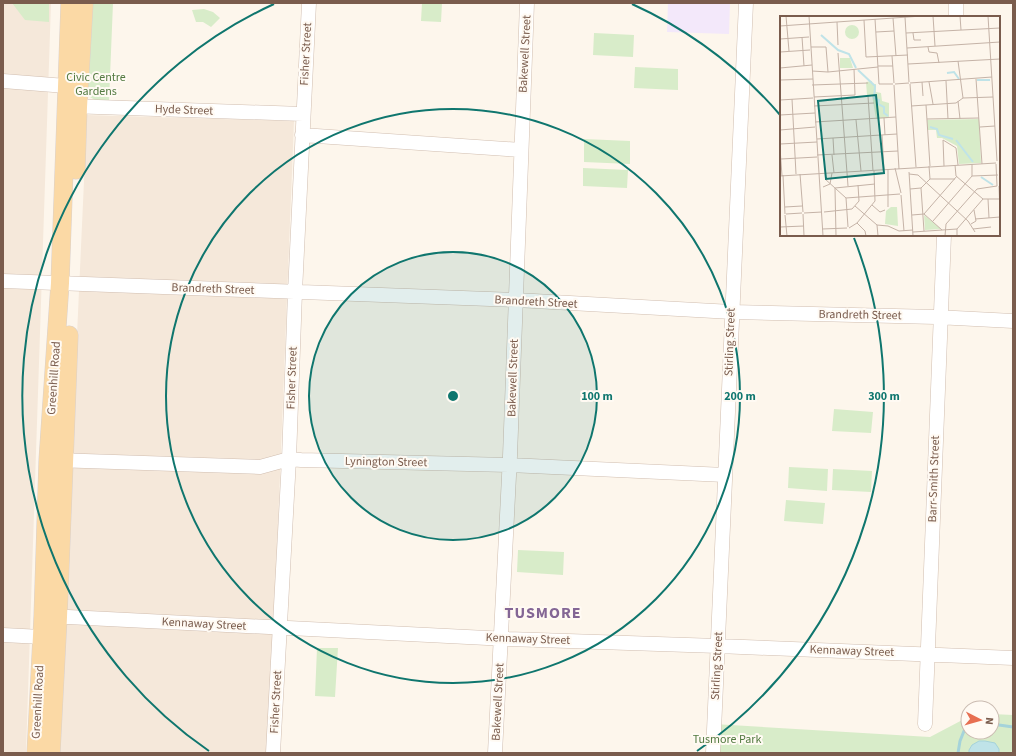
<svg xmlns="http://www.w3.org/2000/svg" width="1016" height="756" viewBox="0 0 1016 756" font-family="'Source Sans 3',sans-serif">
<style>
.residential{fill:#f5e8da}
.education{fill:#f3e8fa}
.green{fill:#d8ecc9}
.water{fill:#bfe3e8;stroke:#a5d3da}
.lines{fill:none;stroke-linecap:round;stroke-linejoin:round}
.stream{stroke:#a5d3da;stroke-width:3}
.minor-casing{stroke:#d1beb0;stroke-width:15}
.major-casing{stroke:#dad1cd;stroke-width:19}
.minor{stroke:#fff;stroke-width:14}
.major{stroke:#fbd9a5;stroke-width:18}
.ring{fill:none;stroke:#0f766e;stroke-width:2}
.labels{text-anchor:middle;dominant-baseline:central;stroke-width:4;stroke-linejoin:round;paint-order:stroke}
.street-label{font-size:12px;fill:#7a5c4d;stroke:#fffaf3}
.park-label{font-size:12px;fill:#537a41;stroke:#fffaf3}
.district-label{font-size:16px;font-weight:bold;letter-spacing:1px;fill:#846695;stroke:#fffaf3}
.inset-river{fill:none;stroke:#bfe3e8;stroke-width:2}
.inset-road{fill:none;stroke:#c5b3a7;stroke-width:1}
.view{fill:#0f766e;fill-opacity:0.15;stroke:#0f766e;stroke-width:2}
.inset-edge{fill:none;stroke:#7a5c4d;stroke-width:2}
.centre{fill:#0f766e;stroke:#fffaf3;stroke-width:2}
.ring-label{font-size:12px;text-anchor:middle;font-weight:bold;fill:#0f766e;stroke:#fffaf3;stroke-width:4;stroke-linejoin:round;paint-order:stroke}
</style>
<rect width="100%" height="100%" fill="#fdf6ec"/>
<path class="residential" d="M3 3H51L26 753H3Z
M87 115 294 121 269 753H58Z"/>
<path class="education" d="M668 3H730L729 34 667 32Z"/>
<path class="green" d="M12 3H49V22L25 20Z
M90 3H113L109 101 95 100 85 94Z
M422 3H442L441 22 421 21Z
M204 9 213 12 220 18 211 27 203 22H196L192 10Z
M594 33 634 35 633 57 593 55Z
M635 67 678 69V90L634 88Z
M584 139 630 141V164L584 162Z
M583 168 628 170 627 188 583 186Z
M834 409 873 412 871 433 832 431Z
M789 467 828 469 827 491 788 488Z
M833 469 872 471 871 492 832 490Z
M786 500 825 503 823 524 784 521Z
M518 550 564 552 563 575 517 572Z
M317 648H338L335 697 315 696Z
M992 714 1013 715V753H713L714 724 930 737 968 717V732H992Z"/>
<path class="water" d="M979 741H985L995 743 999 749V753H969V750L972 745Z"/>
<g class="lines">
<path class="stream" d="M992 724 1013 727
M958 753 960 741 964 731 968 729"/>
<defs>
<path id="minor" d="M956 17V3
M3 81 66 86
M69 106 303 114
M302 135 521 150
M3 281 516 300 732 312 936 317 1013 321
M55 460 260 467 289 459 301 460 509 465 725 475
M48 616 507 639 718 646 1013 658
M3 635 42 637
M925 724 944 235
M273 753 289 459 295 292 309 3
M495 753 510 456 527 3
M713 753 746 3"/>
<path id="major" d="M76 170 78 107 84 3
M36 753 43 616 48 460 60 283 70 3
M51 753 58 617 69 335"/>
</defs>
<use href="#minor" class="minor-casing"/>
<use href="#major" class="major-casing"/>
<use href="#minor" class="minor"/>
<use href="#major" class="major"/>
</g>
<circle cx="453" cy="396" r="144" fill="#0f766e" fill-opacity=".12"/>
<g class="ring">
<circle cx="453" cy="396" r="144"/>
<circle cx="453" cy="396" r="287"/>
<path d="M209 751A431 431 0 0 1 274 4M632 4A431 431 0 0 1 781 116M854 238A431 431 0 0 1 697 751"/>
</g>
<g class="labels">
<g class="street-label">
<text transform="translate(306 54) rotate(-87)">Fisher Street</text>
<text transform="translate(525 54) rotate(-87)">Bakewell Street</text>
<text transform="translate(184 110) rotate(2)">Hyde Street</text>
<text transform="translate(213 289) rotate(2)">Brandreth Street</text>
<text transform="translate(536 302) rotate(3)">Brandreth Street</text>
<text transform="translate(860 315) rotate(1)">Brandreth Street</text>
<text transform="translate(730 342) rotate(-88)">Stirling Street</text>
<text transform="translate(54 378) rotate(-86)">Greenhill Road</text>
<text transform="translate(292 378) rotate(-88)">Fisher Street</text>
<text transform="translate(513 378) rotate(-88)">Bakewell Street</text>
<text transform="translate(386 462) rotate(1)">Lynington Street</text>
<text transform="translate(934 479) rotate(-88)">Barr-Smith Street</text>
<text transform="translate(204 624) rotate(3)">Kennaway Street</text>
<text transform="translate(528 639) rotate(2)">Kennaway Street</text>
<text transform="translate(852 651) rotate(2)">Kennaway Street</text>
<text transform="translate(717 666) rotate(-87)">Stirling Street</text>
<text transform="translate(38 702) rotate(-87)">Greenhill Road</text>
<text transform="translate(276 702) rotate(-87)">Fisher Street</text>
<text transform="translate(498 702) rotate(-87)">Bakewell Street</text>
</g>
<g class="park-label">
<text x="96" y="77">Civic Centre<tspan x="96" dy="14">Gardens</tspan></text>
<text x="727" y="739">Tusmore Park</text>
</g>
<g class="district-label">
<text x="543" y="613">TUSMORE</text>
</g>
</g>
<g transform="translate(780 16)">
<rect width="220" height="220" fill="#fdf6ec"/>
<path d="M65 16a7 7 0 1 1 14 0a7 7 0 1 1-14 0ZM60 42H70L73 52H60ZM92 65V68H96V76L101 77 102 85 109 87V102L96 103 92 79H87L86 66ZM199 103 201 147 179 148 177 130 162 122H157L156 114H148L147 104ZM111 191H117L118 210 105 208 106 195ZM144 199 161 213 145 214Z" fill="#d8ecc9"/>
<path class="inset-river" d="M41 19 58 34 69 38 76 52M78 54 95 70 94 82 99 84 98 88 104 91V97L108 100M167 57 174 56 179 63M197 64H210M150 111 157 113 159 119 173 123M176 124 193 146M201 161 213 169"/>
<path class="inset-road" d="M6 0 9 35M29 0 43 220M153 0 155 30M180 0 181 14M208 0 217 145M125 1 129 66M113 2 116 40M95 3 99 68H113M84 4 86 41 128 39M57 6 58 29M0 10 142 0M96 16 114 15M126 17 220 12M133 17 134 24H141M22 21 24 50M0 23 29 21M31 31H46L48 56M148 31 149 36 157 37 159 47M127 32 220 26M0 36 30 34M58 37 68 170M112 40 114 67M178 45 183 82M128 48 220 43M98 50H113M0 52 32 49M32 55 48 56 98 51M196 63 202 148M0 64 33 63M166 65 168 103M142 66 143 80M149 66 153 88M130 67 212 61M115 68 129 67M130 68 136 151M32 69 88 67M114 69 119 153M88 80 93 155M34 81 75 79 74 53M183 82 213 81M12 83 16 158M0 84 33 82M178 85 180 103M146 89 150 150M34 90 94 87M131 90 176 87 183 82M0 99 35 97M104 102 105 119M147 103 199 102M76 104 81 155M35 106 116 101M200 111 215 110M0 114 35 111M102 119 104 154M53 122 54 139M37 123 117 118M0 128 37 126M0 132 2 160M37 139 118 135M52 139 54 157M1 143 37 141M216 148 217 170M175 149 176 160 203 183M164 150 163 124 176 132 178 149M115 152 121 177M108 153V191M129 156 133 220M20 158 23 196M129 158 138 159 188 205 195 216M3 159 5 198M0 160 216 147M192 160 218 159M45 163 66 182M150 163H175M219 170 220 197M43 171 50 168 52 157M141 172 144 215M130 173 141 172 150 163 149 150M121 179 124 215M66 182 120 178M66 182 68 211M208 183 209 202M92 189 100 196 105 194M75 190 97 209 98 220M5 191 22 190M44 196 72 193 79 185 78 169M24 197 42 196M6 198 22 197M23 198 24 220M144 198 162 214M5 199 7 220M132 199 144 198 177 160M195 203 220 201M153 205 192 160V148M77 207 85 215 86 220M191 208 196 205 194 194M97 209 108 210 119 215 133 214M0 211 24 210M69 212 77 207 95 185 94 155M42 213 67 212M193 213 211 211M133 216 177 213M56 220 55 172 95 168M165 220 166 208 197 173 217 170M177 220V213L203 183H219"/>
<path class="view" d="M96 79 104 157 46 163 38 85Z"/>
<rect width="220" height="220" class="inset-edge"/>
</g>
<circle cx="453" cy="396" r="6" class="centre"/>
<g class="ring-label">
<text x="597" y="400">100 m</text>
<text x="740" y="400">200 m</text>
<text x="884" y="400">300 m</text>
</g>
<rect width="1016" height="756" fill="none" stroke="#7a5c4d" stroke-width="8"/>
<g transform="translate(980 720) rotate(96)"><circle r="19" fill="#fffaf3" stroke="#cabbb1"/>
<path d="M0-3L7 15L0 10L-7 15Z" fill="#e76f51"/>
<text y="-6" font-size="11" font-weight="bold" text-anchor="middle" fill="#7a5c4d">N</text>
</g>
</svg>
